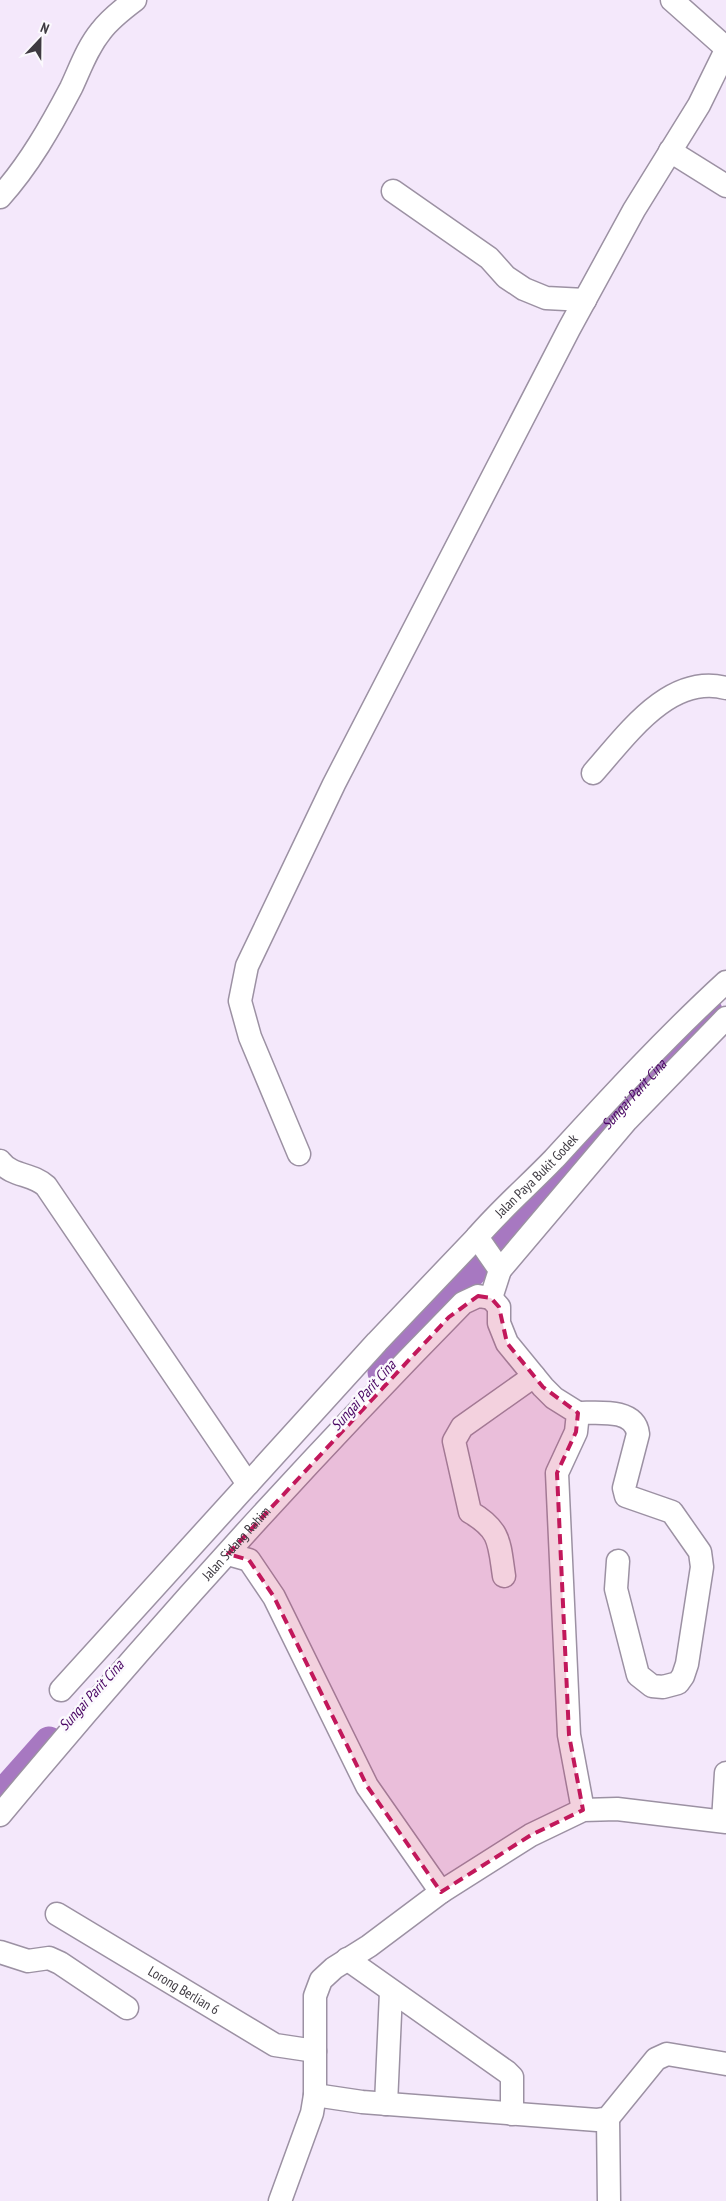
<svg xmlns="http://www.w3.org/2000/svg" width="726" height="2201" viewBox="0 0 726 2201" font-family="'PT Sans Narrow',sans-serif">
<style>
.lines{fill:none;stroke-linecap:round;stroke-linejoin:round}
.river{stroke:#a778c1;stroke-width:29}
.minor-casing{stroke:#9c91a3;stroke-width:25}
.minor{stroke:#fff;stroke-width:22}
.marked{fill:#c2185b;fill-opacity:0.2;stroke:#c2185b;stroke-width:4;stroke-dasharray:10 6;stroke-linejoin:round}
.labels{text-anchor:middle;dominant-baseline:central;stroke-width:5;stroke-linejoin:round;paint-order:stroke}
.street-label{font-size:14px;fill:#3e3a41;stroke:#fbf9fd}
.water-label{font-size:15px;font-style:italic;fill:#4a0764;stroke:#fbf9fd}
</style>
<rect width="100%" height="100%" fill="#f4e8fb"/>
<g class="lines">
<g class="river">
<path id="s1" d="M382 1372 708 1011"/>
<path d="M0 1796 49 1741"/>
</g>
<defs>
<g id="minor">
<path d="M672 0 726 48"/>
<path d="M670 151 726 186"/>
<path d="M393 191 489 258 506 277 524 289 546 298 585 300"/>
<path d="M0 197C29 165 51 126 71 88 80 69 87 48 101 31 110 19 123 9 135 0"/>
<path d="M593 773C626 736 669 673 726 688"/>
<path d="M299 1154 250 1037 240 1001 247 966 334 784 569 329 634 210 699 105 726 50"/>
<path d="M0 1161C12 1177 32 1173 46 1186L248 1484"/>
<path d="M500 1270 627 1120 726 1018"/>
<path d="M491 1298 499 1307V1323L507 1343 543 1387 554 1398 578 1413 576 1432 557 1473 569 1735 583 1810"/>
<path id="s2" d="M491 1298 500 1270 477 1237C501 1209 529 1185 554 1159 610 1098 665 1038 726 982"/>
<path d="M578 1413C598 1413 635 1408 638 1434L624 1488 626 1496 672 1512 700 1552 702 1567 687 1664 683 1676 678 1683 663 1687 652 1686 638 1675 616 1589 618 1561"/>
<path d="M228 1554 249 1560 274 1597 367 1786 441 1892"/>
<path d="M504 1576C499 1543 501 1530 470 1512L454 1441 462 1427 534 1376"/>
<path d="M61 1690 377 1342 477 1237"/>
<path id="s3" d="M0 1815C147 1638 302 1467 463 1303L478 1296 491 1298"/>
<path d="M723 1821 726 1773"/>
<path id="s4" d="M57 1914 275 2045 315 2051"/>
<path d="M0 1952 28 1961 49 1958 60 1963 127 2008"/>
<path d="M347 1959 507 2072 512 2077V2114"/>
<path d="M315 2095 362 2102 597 2120 608 2118 656 2059 667 2054 726 2064"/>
<path d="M386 2104 391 1992"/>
<path d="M608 2118 609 2201"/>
<path d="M280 2201 312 2113 315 2095V1996L321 1980 334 1968 369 1946 441 1892 531 1835 583 1810 617 1809 726 1822"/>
</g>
</defs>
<use href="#minor" class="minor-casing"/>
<use href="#minor" class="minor"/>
</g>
<path class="marked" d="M478 1296 491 1298 499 1307 507 1343 543 1387 578 1413 576 1432 557 1473 569 1735 583 1810 531 1835 441 1892 367 1786 274 1597 249 1560 228 1554 449 1317Z"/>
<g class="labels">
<g class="street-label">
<text stroke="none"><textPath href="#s2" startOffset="155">Jalan Paya Bukit Godek</textPath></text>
<text stroke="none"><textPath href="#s3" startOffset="360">Jalan Sidang Rahim</textPath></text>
<text stroke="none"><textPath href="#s4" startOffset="148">Lorong Berlian 6</textPath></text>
</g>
<g class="water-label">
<text stroke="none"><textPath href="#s1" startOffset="375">Sungai Parit Cina</textPath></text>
<text transform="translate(363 1395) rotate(-48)">Sungai Parit Cina</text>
<text transform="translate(91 1695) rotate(-48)">Sungai Parit Cina</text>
</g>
</g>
<g transform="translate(40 40) rotate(22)" stroke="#fbf9fd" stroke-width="4" paint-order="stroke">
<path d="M0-4L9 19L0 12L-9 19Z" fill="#3e3a41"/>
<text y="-8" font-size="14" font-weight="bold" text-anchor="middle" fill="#3e3a41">N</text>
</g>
</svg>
